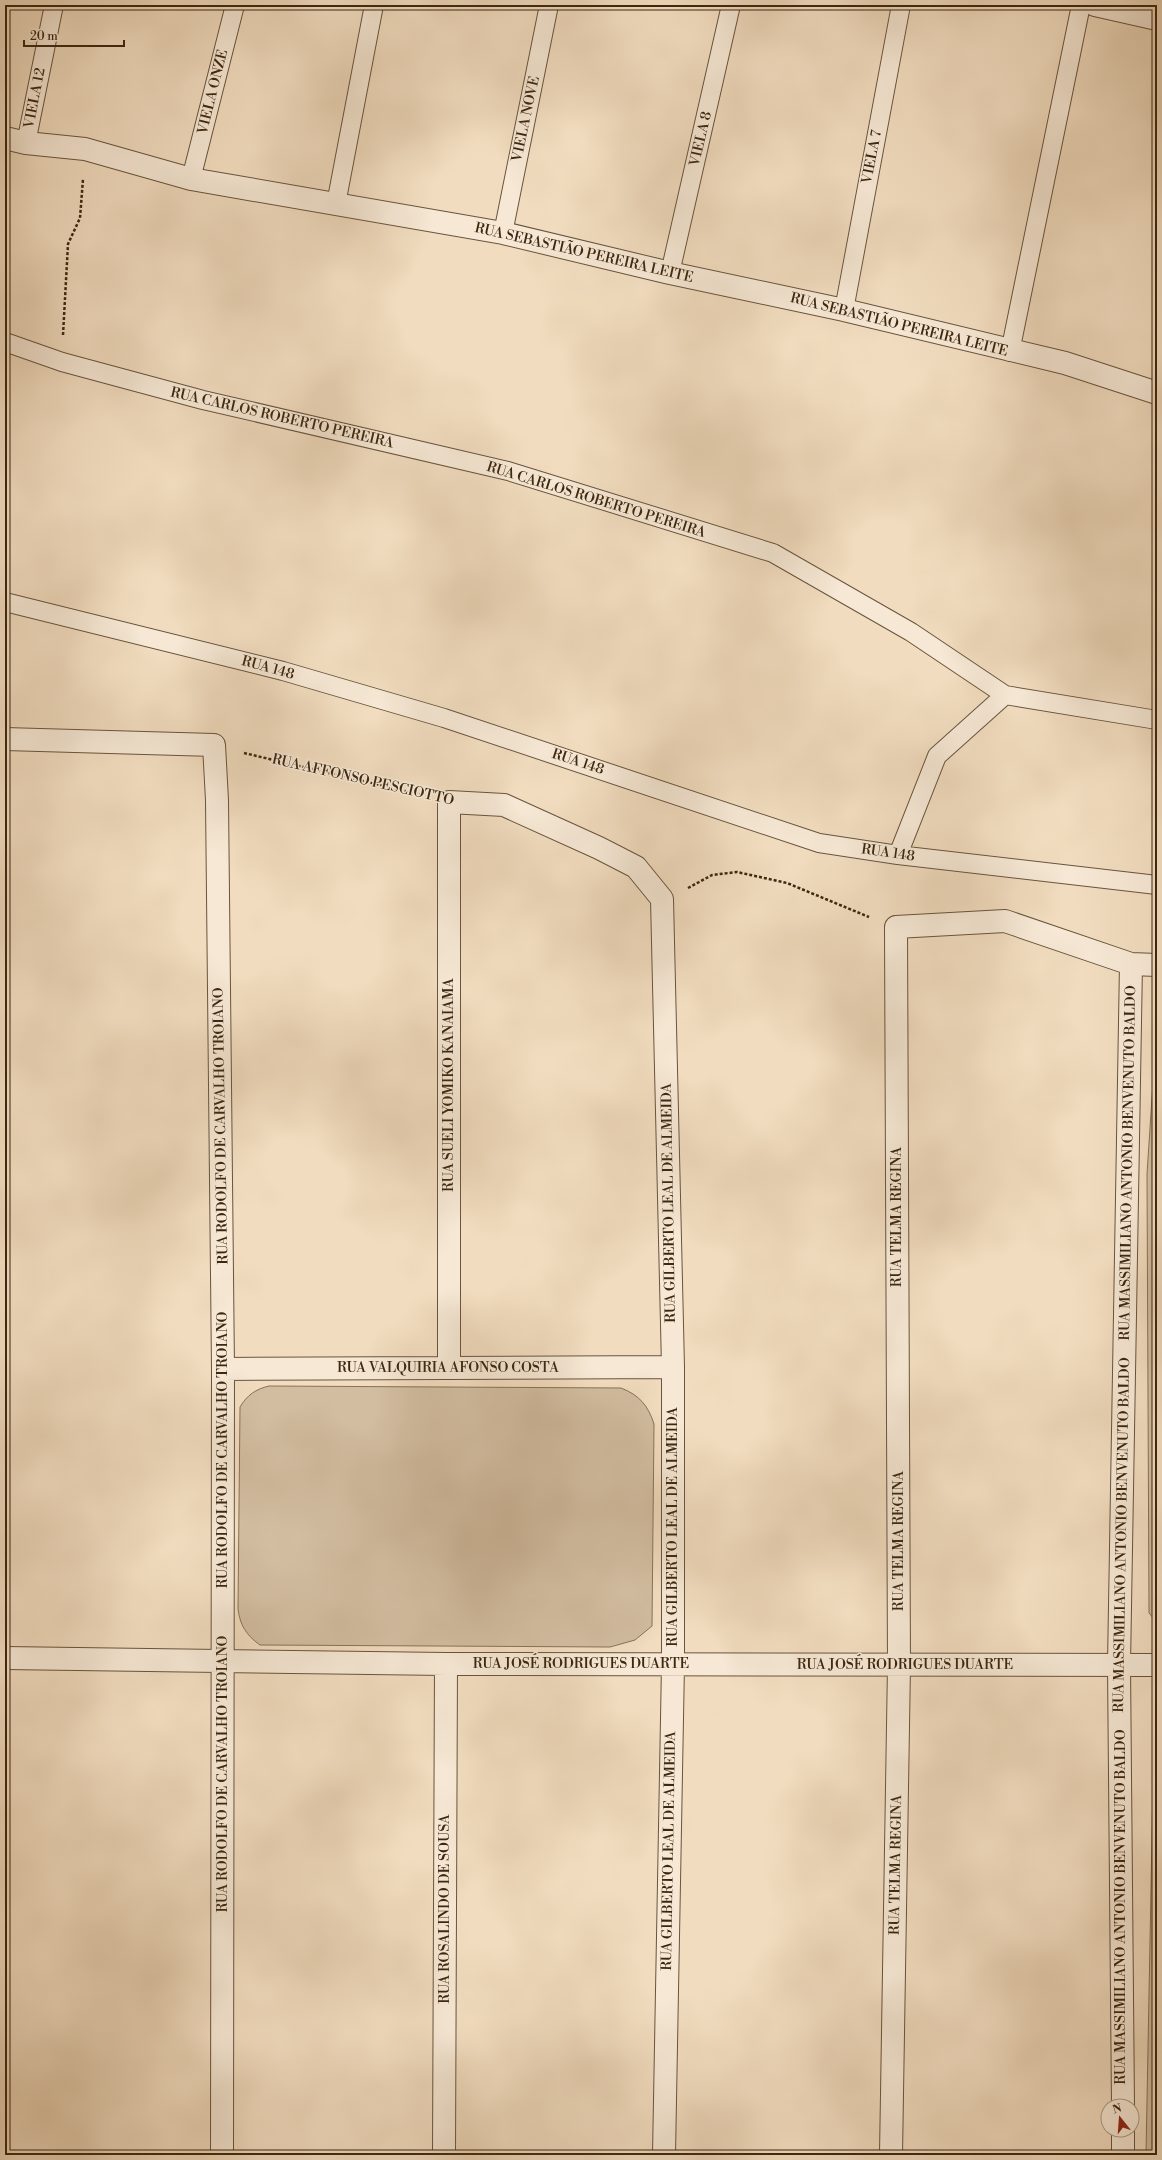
<svg xmlns="http://www.w3.org/2000/svg" width="1162" height="2160" viewBox="0 0 1162 2160" font-family="'Libre Bodoni',serif">
<style>
.green{fill:#d2bda1;stroke:#877258}
.lines{fill:none;stroke-linecap:round;stroke-linejoin:round}
.lane-casing{stroke:#69543c;stroke-width:20}
.street-casing{stroke:#69543c;stroke-width:24}
.path{stroke:#3c2710;stroke-width:2.5;stroke-dasharray:3 2;stroke-linecap:butt}
.lane{stroke:#f6e8d5;stroke-width:18}
.street{stroke:#f6e8d5;stroke-width:22}
.labels{text-anchor:middle;dominant-baseline:central;stroke-width:3;stroke-linejoin:round;paint-order:stroke}
.street-label{font-size:14px;fill:#3c2710;stroke:#f6e8d5}
</style>
<rect width="100%" height="100%" fill="#f1dcbf"/>
<filter id="stains"><feTurbulence type="fractalNoise" baseFrequency=".005" numOctaves="4"/><feColorMatrix values="0 0 0 0 .2 0 0 0 0 .09 0 0 0 0 .02 0 0 0 .5 -.17"/></filter>
<radialGradient id="worn" r=".72"><stop offset=".6" stop-color="#630" stop-opacity="0"/><stop offset="1" stop-color="#630" stop-opacity=".3"/></radialGradient>
<path class="green" d="M1157 1021V1622L1149 1613 1147 1174Z
M269 1386 621 1388C639 1395 648 1405 654 1424L652 1626 635 1640 610 1647 260 1645C246 1635 240 1625 238 1609L240 1407C247 1395 256 1389 269 1386Z
M1157 1728V2155H1146L1154 1729Z"/>
<g class="lines">
<defs>
<path id="lane" d="M26 143 54 5
M191 179 235 5
M336 204 374 5
M503 233 549 5
M670 273 731 5
M844 310 901 5
M5 342 62 362 203 400 508 471 773 553 911 632 1005 695 1157 720
M1010 352 1081 5
M5 602 283 671 444 718 819 843 898 855 1157 885
M898 855 937 756 1005 695"/>
<path id="street" d="M1095 5 1157 19
M5 138 26 143 85 149 191 179 503 233 670 273 844 310 1065 363 1157 393
M5 739 214 745 217 800 223 1369 222 2155
M449 1367V802L504 805 599 848 636 867 662 899 673 1367V1664L664 2155
M223 1369 673 1367
M5 1658 446 1664 1157 1665
M1123 2106 1119 1665 1131 964
M1123 2130V2155
M444 2155 446 1664
M891 2155 899 1665 896 927 1005 921 1131 964 1157 965"/>
</defs>
<use href="#lane" class="lane-casing"/>
<use href="#street" class="street-casing"/>
<path class="path" d="M63 335 68 244 80 218 83 179
M244 753 422 795
M688 888 712 875 737 872 787 883 869 917"/>
<use href="#lane" class="lane"/>
<use href="#street" class="street"/>
</g>
<g class="labels">
<g class="street-label">
<text transform="translate(213 92) rotate(-76)">VIELA ONZE</text>
<text transform="translate(35 98) rotate(-79)">VIELA 12</text>
<text transform="translate(526 119) rotate(-78)">VIELA NOVE</text>
<text transform="translate(701 139) rotate(-77)">VIELA 8</text>
<text transform="translate(872 157) rotate(-79)">VIELA 7</text>
<text transform="translate(584 253) rotate(13)">RUA SEBASTIÃO PEREIRA LEITE</text>
<text transform="translate(899 325) rotate(14)">RUA SEBASTIÃO PEREIRA LEITE</text>
<text transform="translate(282 418) rotate(13)">RUA CARLOS ROBERTO PEREIRA</text>
<text transform="translate(596 500) rotate(17)">RUA CARLOS ROBERTO PEREIRA</text>
<text transform="translate(268 668) rotate(15)">RUA 148</text>
<text transform="translate(578 762) rotate(18)">RUA 148</text>
<text transform="translate(363 780) rotate(13)">RUA AFFONSO PESCIOTTO</text>
<text transform="translate(888 853) rotate(8)">RUA 148</text>
<text transform="translate(449 1085) rotate(-90)">RUA SUELI YOMIKO KANAIAMA</text>
<text transform="translate(221 1126) rotate(-91)">RUA RODOLFO DE CARVALHO TROIANO</text>
<text transform="translate(1128 1163) rotate(-89)">RUA MASSIMILIANO ANTONIO BENVENUTO BALDO</text>
<text transform="translate(669 1203) rotate(-91)">RUA GILBERTO LEAL DE ALMEIDA</text>
<text transform="translate(897 1217) rotate(-90)">RUA TELMA REGINA</text>
<text x="448" y="1368">RUA VALQUIRIA AFONSO COSTA</text>
<text transform="translate(223 1450) rotate(-90)">RUA RODOLFO DE CARVALHO TROIANO</text>
<text transform="translate(673 1527) rotate(-90)">RUA GILBERTO LEAL DE ALMEIDA</text>
<text transform="translate(1122 1535) rotate(-89)">RUA MASSIMILIANO ANTONIO BENVENUTO BALDO</text>
<text transform="translate(899 1541) rotate(-90)">RUA TELMA REGINA</text>
<text x="581" y="1664">RUA JOSÉ RODRIGUES DUARTE</text>
<text x="905" y="1665">RUA JOSÉ RODRIGUES DUARTE</text>
<text transform="translate(223 1774) rotate(-90)">RUA RODOLFO DE CARVALHO TROIANO</text>
<text transform="translate(669 1851) rotate(-89)">RUA GILBERTO LEAL DE ALMEIDA</text>
<text transform="translate(896 1865) rotate(-89)">RUA TELMA REGINA</text>
<text transform="translate(1121 1907) rotate(-90)">RUA MASSIMILIANO ANTONIO BENVENUTO BALDO</text>
<text transform="translate(445 1909) rotate(-90)">RUA ROSALINDO DE SOUSA</text>
</g>
</g>
<rect width="1162" height="2160" fill="none" stroke="#f1dcbf" stroke-width="20"/>
<rect x="6" y="6" width="1150" height="2148" fill="none" stroke="#3c2710" stroke-width="2"/>
<rect x="10" y="10" width="1142" height="2140" fill="none" stroke="#3c2710"/>
<g transform="translate(1120 2118) rotate(343)"><circle r="19" fill="#f6e8d5" stroke="#ac9b86"/>
<path d="M0-3L7 15L0 10L-7 15Z" fill="#8f2418"/>
<text y="-6" font-size="11" font-weight="bold" text-anchor="middle" fill="#3c2710">N</text>
</g>
<path d="M24 40v6h100v-6" fill="none" stroke="#3c2710" stroke-width="2"/>
<text x="30" y="40" font-size="12" fill="#3c2710" stroke="#f6e8d5" stroke-width="3" paint-order="stroke">20 m</text>
<rect width="100%" height="100%" filter="url(#stains)"/>
<rect width="100%" height="100%" fill="url(#worn)"/>
</svg>
